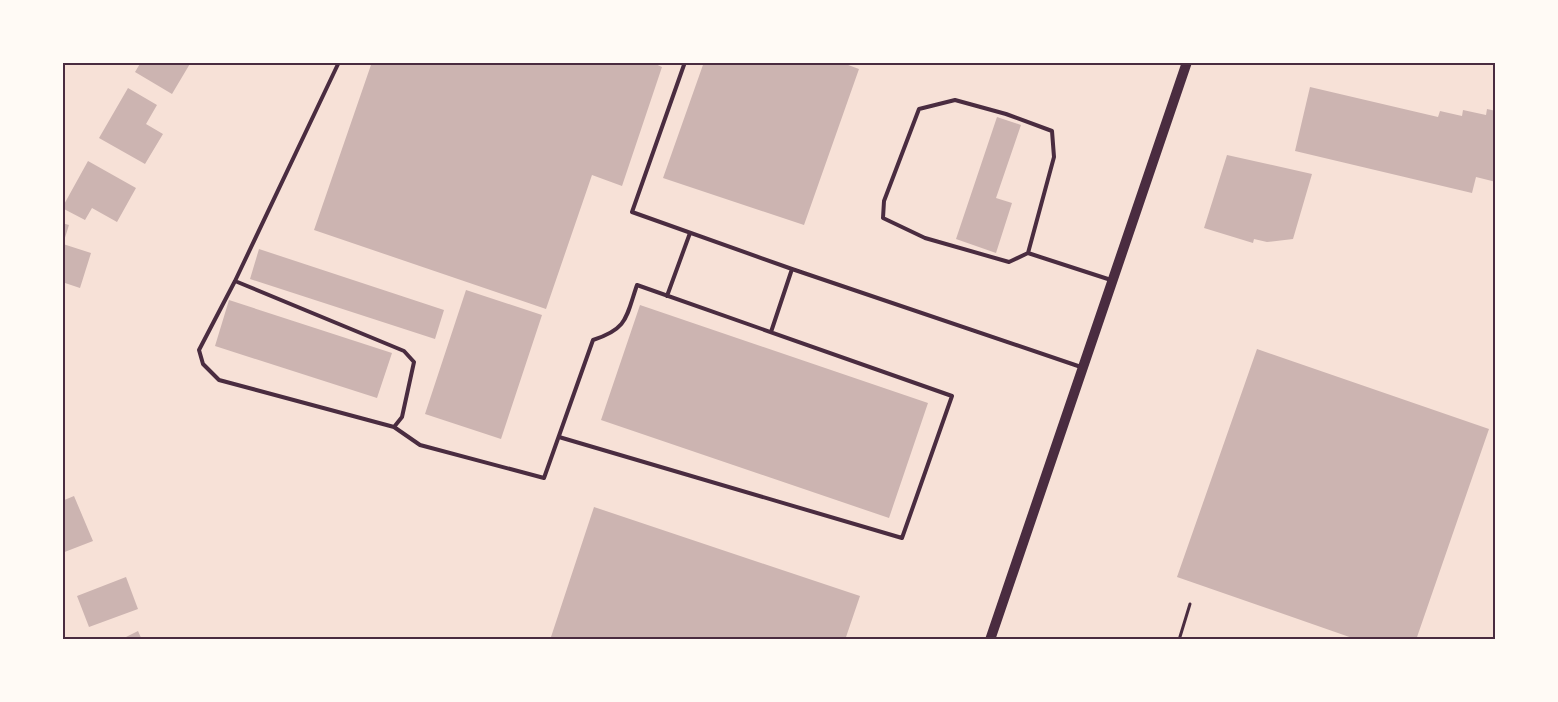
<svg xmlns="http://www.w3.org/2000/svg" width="1558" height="702" viewBox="0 0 1558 702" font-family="Cabin,sans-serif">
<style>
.building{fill:#ccb4b1}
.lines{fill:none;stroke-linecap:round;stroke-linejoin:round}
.path{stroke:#4a2c40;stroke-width:3}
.service{stroke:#4a2c40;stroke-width:4}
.secondary{stroke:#4a2c40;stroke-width:10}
.neatline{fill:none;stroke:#4a2c40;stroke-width:2}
</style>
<rect width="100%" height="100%" fill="#f7e1d7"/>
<path class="building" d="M141 62H191L172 94 135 72Z
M372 62H651L662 67 622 186 592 175 546 309 314 230Z
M704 62H840L859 69 804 225 663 178Z
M1310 87 1438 117 1440 111 1462 116 1463 110 1486 115 1487 109 1496 111V182L1476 177 1472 193 1295 151Z
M128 88 157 105 146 124 163 134 145 164 99 138Z
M997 117 1021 125 996 198 1012 203 996 253 956 239Z
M1227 155 1312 174 1293 239 1267 242 1254 239 1253 243 1204 228Z
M88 161 136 188 117 222 92 208 85 220 62 208Z
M62 223 69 225 63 244 91 253 80 288 62 282Z
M259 249 444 310 435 339 250 279Z
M466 290 542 315 501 439 425 414Z
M229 300 392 353 377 398 215 346Z
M640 305 928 403 889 518 601 420Z
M1257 349 1489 429 1416 640H1358L1177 577Z
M74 496 93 541 62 553V501Z
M594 507 860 596 845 640H550Z
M126 577 138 609 89 627 77 596Z
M138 631 142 640H120Z"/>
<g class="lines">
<path class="path" d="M1179 640 1190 604"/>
<path class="service" d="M685 62 632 212 792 269 1081 367
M1028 253 1054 157 1052 131 1006 114 955 100 919 109 884 201 883 218 925 238 1009 262 1028 253 1111 280
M235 281 404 351 414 362 402 417 394 427 219 380 203 364 199 350 235 281 339 62
M667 296 690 233
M771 332 792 269
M394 427 420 445 544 478 593 340C628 329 626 317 637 285L952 396 902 538 559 437"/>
<path class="secondary" d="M990 640 1187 62"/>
</g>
<rect width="1558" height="702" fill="none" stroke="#fffaf5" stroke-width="128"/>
<rect x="64" y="64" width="1430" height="574" class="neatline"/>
</svg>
